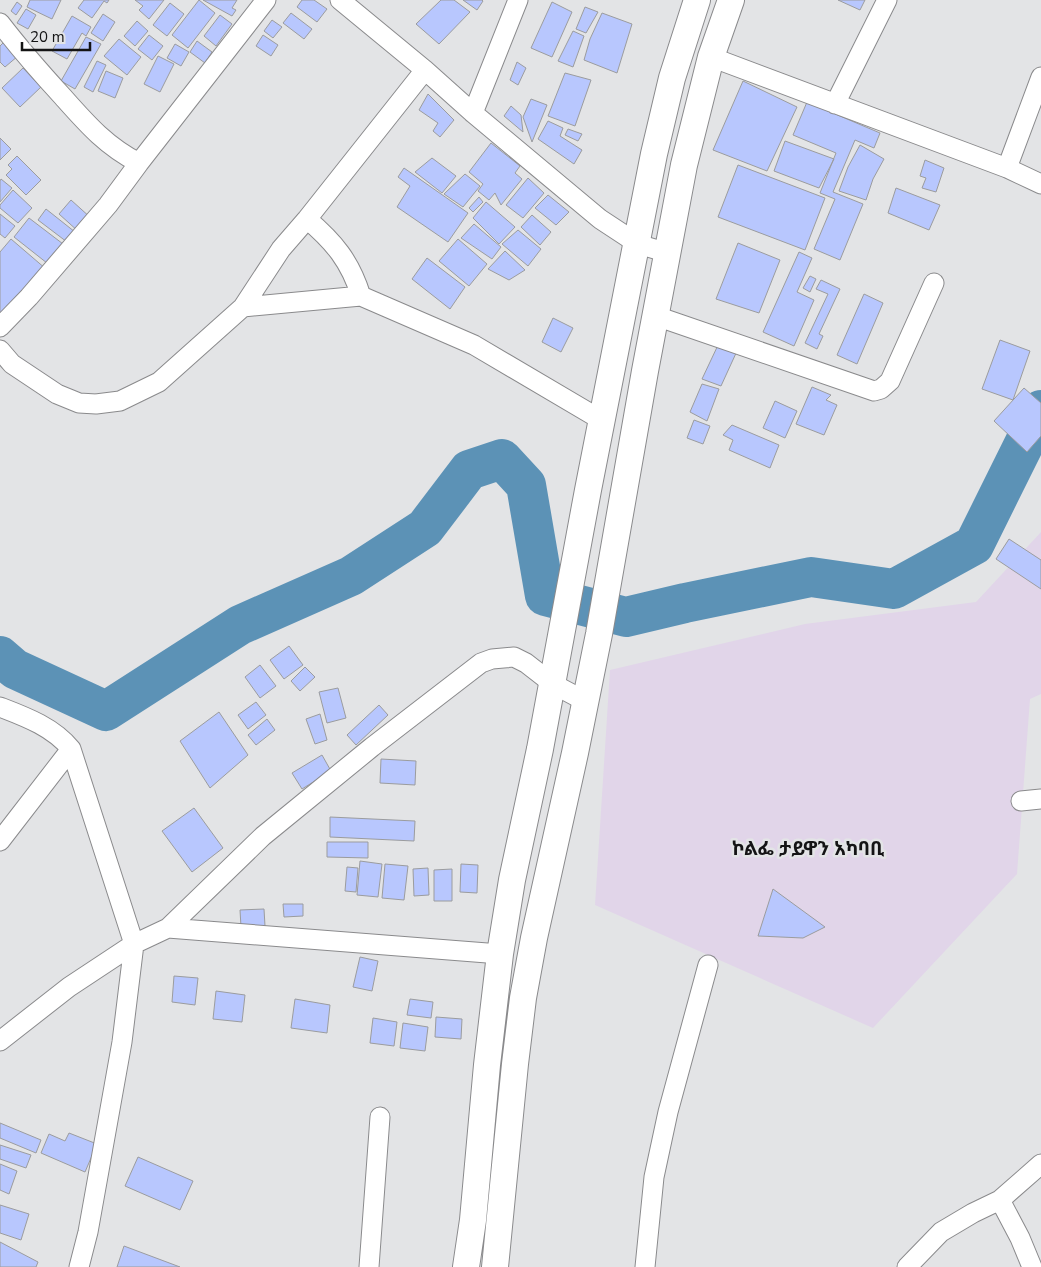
<svg xmlns="http://www.w3.org/2000/svg" width="1041" height="1267" viewBox="0 0 1041 1267" font-family="'Nunito Sans','Noto Sans Ethiopic',sans-serif">
<style>
.commercial{fill:#e1d5e9}
.lines{fill:none;stroke-linecap:round;stroke-linejoin:round}
.river{stroke:#5c92b6;stroke-width:40}
.building{fill:#b8c7fe;stroke:#9b9c9e}
.minor-casing{stroke:#8a8a8c;stroke-width:21}
.secondary-casing{stroke:#8a8a8c;stroke-width:28}
.minor{stroke:#fff;stroke-width:19}
.secondary{stroke:#fff;stroke-width:26}
.labels{text-anchor:middle;dominant-baseline:central;stroke-width:5;stroke-linejoin:round;paint-order:stroke}
.neighbourhood-label{font-size:19px;font-weight:bold;fill:#141415;stroke:#e3e4e6}
</style>
<rect width="100%" height="100%" fill="#e3e4e6"/>
<path class="commercial" d="M1041 532V694L1030 699 1017 874 873 1028 595 905 610 670 805 624 976 602Z"/>
<g class="lines">
<path class="river" d="M0 656 15 669 106 711 240 625 351 576 425 528 469 470 502 459 526 485 545 596 626 617 685 603 811 577 894 589 974 545 1041 410"/>
</g>
<path class="building" d="M30 0H61L52 19 27 7Z
M84 0H109L107 3 104 1 92 18 78 8Z
M135 0H164L149 19 139 10 143 6Z
M199 0 215 13 188 48 172 35Z
M203 0H237L232 8 236 10 232 16Z
M302 0H314L327 9 317 22 297 7Z
M441 0H454L470 12 439 44 416 24Z
M463 0H482L483 1 477 10Z
M838 0H865L860 10Z
M17 2 22 6 16 15 11 11Z
M552 2 572 12 552 57 531 48Z
M170 3 184 14 167 36 153 25Z
M585 7 598 12 586 33 576 29Z
M26 9 36 15 28 29 17 23Z
M291 13 312 29 304 39 283 23Z
M602 13 632 24 617 73 584 60 590 39Z
M103 14 115 22 103 41 91 33Z
M220 15 232 24 216 46 204 36Z
M72 16 91 27 86 36 82 33 67 59 52 51Z
M272 20 282 27 273 38 264 31Z
M137 21 148 31 135 46 124 36Z
M573 31 584 36 573 67 558 61Z
M149 35 163 46 152 60 138 49Z
M263 35 278 45 271 56 256 46Z
M86 37 101 44 75 89 61 81Z
M119 39 141 57 127 75 104 56Z
M5 41 18 56 5 67 0 62V46Z
M197 41 212 52 205 63 190 52Z
M175 44 189 52 181 66 167 58Z
M158 56 174 64 160 92 144 84Z
M97 61 106 65 93 92 84 87Z
M517 62 526 68 518 85 510 80Z
M23 68 41 87 20 107 2 88Z
M106 71 123 78 115 98 98 91Z
M565 73 591 80 575 126 548 116Z
M743 81 797 107 767 171 713 150Z
M428 94 454 120 440 137 433 131 438 123 419 110Z
M531 99 547 105 532 142 523 117Z
M807 102 880 133 874 148 855 140 833 192 863 204 840 260 814 249 835 199 820 193 836 153 793 135Z
M511 106 521 115 523 132 504 116Z
M548 121 563 128 560 136 582 150 574 164 538 139Z
M568 129 582 134 578 141 565 135Z
M0 138 11 149 0 160Z
M785 141 834 159 819 188 774 171Z
M491 143 520 166 515 173 522 179 501 205 495 193 489 200 478 191 483 184 469 172Z
M860 145 884 159 873 179 866 200 839 191 848 167Z
M17 156 41 180 26 195 6 175 12 169 8 165Z
M432 158 456 176 442 193 415 172Z
M925 160 944 168 936 192 922 188 926 178 920 176Z
M738 165 825 198 805 250 718 217Z
M404 168 468 213 448 242 397 207 410 186 398 177Z
M465 174 480 186 463 207 444 194Z
M528 178 544 193 523 218 506 205Z
M1 179 12 188 0 202V181Z
M896 188 940 205 929 230 888 213Z
M13 190 32 208 18 223 0 208V205Z
M548 195 569 212 556 225 535 208Z
M479 197 483 202 473 212 469 208Z
M71 200 91 218 79 232 59 214Z
M486 202 515 227 499 244 473 218Z
M46 209 75 232 67 242 38 220Z
M0 214 15 226 5 238 0 234Z
M532 215 551 232 540 245 521 227Z
M29 218 67 247 52 267 14 237Z
M474 224 501 247 492 259 461 238Z
M518 230 541 249 528 266 502 244Z
M11 239 46 269 0 322V252Z
M458 239 487 264 469 286 439 261Z
M738 243 780 260 759 313 716 299Z
M505 251 525 270 509 280 488 269Z
M799 252 812 258 797 292 814 300 794 346 763 332Z
M427 258 465 287 450 309 412 279Z
M810 276 816 279 810 292 803 288Z
M821 280 840 289 819 334 823 336 817 349 805 343 828 294 816 289Z
M864 294 883 303 857 364 837 355Z
M553 318 573 328 561 352 542 342Z
M1000 340 1030 351 1013 400 982 389Z
M719 343 737 351 721 386 702 379Z
M702 384 719 389 707 421 690 412Z
M812 387 831 395 826 400 837 405 824 435 796 424Z
M1024 388 1041 403V436L1027 452 994 421Z
M775 401 797 411 785 438 763 428Z
M694 420 710 426 703 444 687 438Z
M732 425 779 445 770 468 729 450 733 440 723 435Z
M1009 539 1041 560V589L996 559Z
M289 646 303 665 284 679 270 660Z
M260 665 276 686 260 698 245 677Z
M305 667 315 677 300 691 291 681Z
M338 688 346 718 327 723 319 692Z
M256 702 266 715 248 729 238 715Z
M379 705 388 715 356 745 347 735Z
M219 712 248 755 210 788 180 741Z
M320 714 327 740 315 744 306 719Z
M267 719 275 730 256 745 248 735Z
M322 755 331 771 302 789 292 773Z
M381 759 416 761 415 785 380 783Z
M194 808 223 848 192 872 162 831Z
M330 817 415 821 414 841 330 837Z
M327 842H368V858L327 857Z
M360 861 382 864 378 897 357 895Z
M385 864 408 866 404 900 382 898Z
M461 864 478 865 477 893 460 892Z
M347 867 358 868 356 892 345 891Z
M428 868 429 895 414 896 413 869Z
M452 869V901H434V870Z
M773 889 825 927 803 938 758 936Z
M283 904H303V916L284 917Z
M264 909 265 926 241 927 240 910Z
M360 957 378 961 372 991 353 987Z
M174 976 198 978 195 1005 172 1002Z
M216 991 245 995 242 1022 213 1019Z
M295 999 330 1005 327 1033 291 1028Z
M410 999 433 1002 431 1018 407 1015Z
M436 1017 462 1019 461 1039 435 1037Z
M373 1018 397 1022 394 1046 370 1043Z
M403 1023 428 1027 425 1051 400 1048Z
M0 1123 41 1140 36 1153 0 1138Z
M69 1133 97 1144 85 1172 41 1153 49 1134 65 1141Z
M0 1145 31 1155 26 1168 0 1159Z
M138 1157 193 1181 180 1210 125 1186Z
M0 1164 17 1171 9 1194 0 1190Z
M0 1205 29 1214 21 1240 0 1233Z
M0 1242 38 1262 36 1267H0Z
M124 1246 180 1267H117Z"/>
<g class="lines">
<defs>
<path id="minor" d="M340 0 425 70 473 113 600 219 638 244 668 253
M0 23C20 49 41 73 63 97 87 124 106 146 139 163
M711 57 1007 168 1041 184
M835 104 887 0
M473 113 518 0
M1007 168 1041 77
M307 219C334 242 350 261 361 296
M243 307 361 296 474 345 603 421
M656 316 874 391 881 389 890 381 934 283
M0 327 29 297 108 205 139 163 266 0
M0 350 12 364 57 394 79 403 96 404 120 401 159 382 243 307 281 249 307 219 425 70
M0 707C26 717 53 727 71 749L134 944 122 1042 88 1232 79 1267
M1021 801 1041 799
M0 841 71 749
M168 928 500 954
M0 1041 69 987 134 944 168 928 263 836 372 747 481 663 492 659 514 657 526 663 553 684 585 701
M1000 1200 1020 1238 1032 1267
M369 1267 380 1117
M645 1267 654 1177 668 1112 708 965
M907 1267 941 1232 973 1213 1000 1200 1041 1164"/>
<path id="secondary" d="M466 1267 473 1220 487 1065 500 954 512 880 540 749 588 490 654 154 672 78 697 0
M495 1267 515 1064 523 998 534 938 575 753 599 634 645 371 684 165 711 57 731 0"/>
</defs>
<use href="#minor" class="minor-casing"/>
<use href="#secondary" class="secondary-casing"/>
<use href="#minor" class="minor"/>
<use href="#secondary" class="secondary"/>
</g>
<g class="labels">
<g class="neighbourhood-label">
<text x="808" y="849">ኮልፌ ታይዋን አካባቢ</text>
</g>
</g>
<path d="M22 42v8h68v-8" fill="none" stroke="#141415" stroke-width="2.5"/>
<text x="30" y="42" font-size="15" fill="#141415" stroke="#e3e4e6" stroke-width="4" paint-order="stroke">20 m</text>
</svg>
